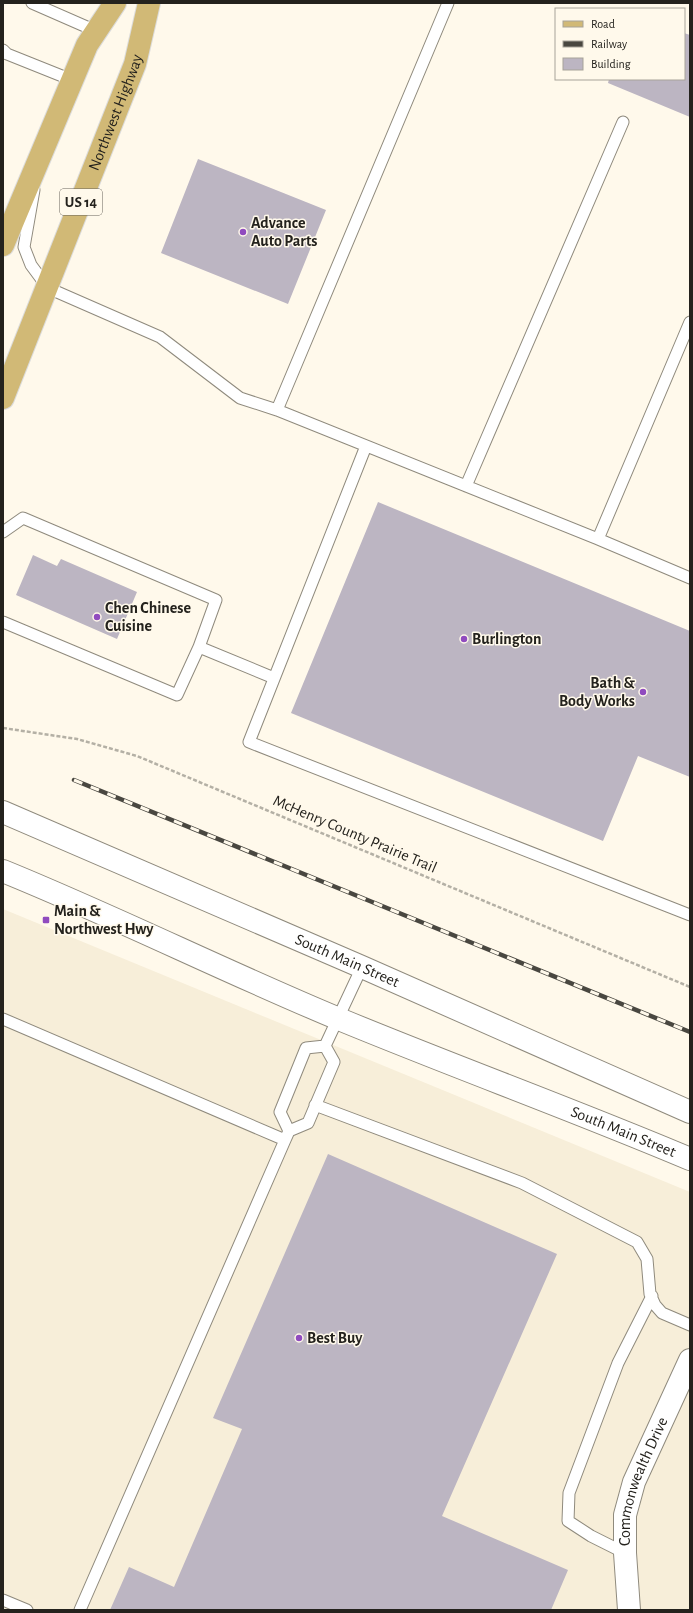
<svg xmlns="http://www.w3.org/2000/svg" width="693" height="1613" viewBox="0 0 693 1613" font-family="'Alegreya Sans',sans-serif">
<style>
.built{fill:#f7eed9}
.building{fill:#bcb5c2}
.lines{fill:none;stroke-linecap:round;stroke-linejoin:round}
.service-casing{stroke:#8f8a7d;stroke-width:13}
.minor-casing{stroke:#8f8a7d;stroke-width:24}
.tertiary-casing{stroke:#8f8a7d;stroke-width:24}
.primary-casing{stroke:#dcdcdb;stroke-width:24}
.path{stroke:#b4b0a5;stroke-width:2.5;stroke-dasharray:4 2;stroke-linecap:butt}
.service{stroke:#fff;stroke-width:11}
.minor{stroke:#fff;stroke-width:22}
.tertiary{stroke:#fff;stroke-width:22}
.primary{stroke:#d1b976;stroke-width:22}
.rail-casing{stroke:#494740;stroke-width:4.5}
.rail{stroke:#fff9eb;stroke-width:3;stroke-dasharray:9;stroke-linecap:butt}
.poi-dot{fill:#904bbf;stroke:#fff9eb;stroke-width:1.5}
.labels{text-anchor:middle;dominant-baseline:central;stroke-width:3;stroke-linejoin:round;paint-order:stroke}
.shield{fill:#fff9eb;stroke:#66625b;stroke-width:1}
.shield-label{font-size:15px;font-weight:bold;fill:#24221d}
.street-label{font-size:16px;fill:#24221d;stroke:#fff9eb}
.poi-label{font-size:16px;font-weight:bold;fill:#24221d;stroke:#fff9eb;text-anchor:start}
</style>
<rect width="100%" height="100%" fill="#fff9eb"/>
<path class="built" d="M3 909 690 1192V1610H3Z"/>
<path class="building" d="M684 33 690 35V117L608 83 609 79H684Z
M198 159 326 210 288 304 161 253Z
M378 502 690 631V777L638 756 603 841 291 713Z
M33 555 57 566 61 559 137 592 117 639 16 595Z
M328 1154 557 1254 442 1516 568 1570 551 1610H110L129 1567 174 1587 242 1429 213 1418Z"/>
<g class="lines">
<defs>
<path id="service" d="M32 3 96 31
M448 3 277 410 598 539 690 322
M3 50 7 54 72 80
M34 190 24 247 31 265 48 288 160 337 240 398 277 410
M366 446 249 742 690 915
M466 486 623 122
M3 532 23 518 216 600 199 647
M598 539 690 578
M3 622 177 695 199 647 274 678
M3 1019 285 1140
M325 1046 362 967
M315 1105 522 1183 637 1242 647 1259 650 1294 655 1305 662 1313 690 1325
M289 1131 308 1123 334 1062 325 1046
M625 1553 591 1536 568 1521 569 1493 618 1363 652 1296
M3 1600 27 1610
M80 1610 285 1140 289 1131 280 1112 306 1048 325 1046"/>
<g id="minor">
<path id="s1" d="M629 1610 625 1553V1515L634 1482 690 1360"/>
</g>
<g id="tertiary">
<path id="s2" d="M3 812 362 967 690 1112"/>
<path id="s3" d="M3 871C116 917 226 972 339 1019 455 1067 574 1110 690 1159"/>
</g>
<g id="primary">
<path d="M3 245 87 45 115 3"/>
<path id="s4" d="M3 398 135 64 149 3"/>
</g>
</defs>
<use href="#service" class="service-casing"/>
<use href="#minor" class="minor-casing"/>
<use href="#tertiary" class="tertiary-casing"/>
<use href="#primary" class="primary-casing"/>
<path class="path" d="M3 728 77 739 137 756 690 987"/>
<use href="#service" class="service"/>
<use href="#minor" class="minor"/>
<use href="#tertiary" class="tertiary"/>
<use href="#primary" class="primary"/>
<defs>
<path id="rail" d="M74 780 690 1032"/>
</defs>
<use href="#rail" class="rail-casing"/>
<use href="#rail" class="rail"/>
</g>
<g class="poi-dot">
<circle cx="243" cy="232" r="4"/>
<circle cx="97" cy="617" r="4"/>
<circle cx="464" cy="639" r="4"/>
<circle cx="643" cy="692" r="4"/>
<rect x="42" y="916" width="8" height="8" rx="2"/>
<circle cx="299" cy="1338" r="4"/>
</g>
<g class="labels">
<rect class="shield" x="60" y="189" width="42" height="26" rx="3"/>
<g class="shield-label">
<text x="81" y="202">US 14</text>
</g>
<g class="street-label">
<text stroke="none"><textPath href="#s4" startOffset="307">Northwest Highway</textPath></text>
<text transform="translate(355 834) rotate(23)">McHenry County Prairie Trail</text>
<text stroke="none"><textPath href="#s2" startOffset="375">South Main Street</textPath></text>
<text stroke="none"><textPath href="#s3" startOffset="673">South Main Street</textPath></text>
<text stroke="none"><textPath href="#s1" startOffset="132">Commonwealth Drive</textPath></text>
</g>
<g class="poi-label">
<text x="251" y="223">Advance<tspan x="251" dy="18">Auto Parts</tspan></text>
<text x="105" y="608">Chen Chinese<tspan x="105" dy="18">Cuisine</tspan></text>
<text x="472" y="639">Burlington</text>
<text x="635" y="683" text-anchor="end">Bath &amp;<tspan x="635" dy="18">Body Works</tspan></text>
<text x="54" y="911">Main &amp;<tspan x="54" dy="18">Northwest Hwy</tspan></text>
<text x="307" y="1338">Best Buy</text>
</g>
</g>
<rect width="693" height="1613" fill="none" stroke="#24221d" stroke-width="8"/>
<rect x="555" y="8" width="130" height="72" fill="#fff9eb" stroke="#a7a399"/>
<rect x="563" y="21" width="20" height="6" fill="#d1b976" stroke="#a7a399"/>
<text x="591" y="28" font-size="12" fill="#24221d">Road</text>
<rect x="563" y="41" width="20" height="6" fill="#494740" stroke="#a7a399"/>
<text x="591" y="48" font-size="12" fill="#24221d">Railway</text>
<rect x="563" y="58" width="20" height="12" fill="#bcb5c2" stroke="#a7a399"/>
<text x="591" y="68" font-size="12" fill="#24221d">Building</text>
</svg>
